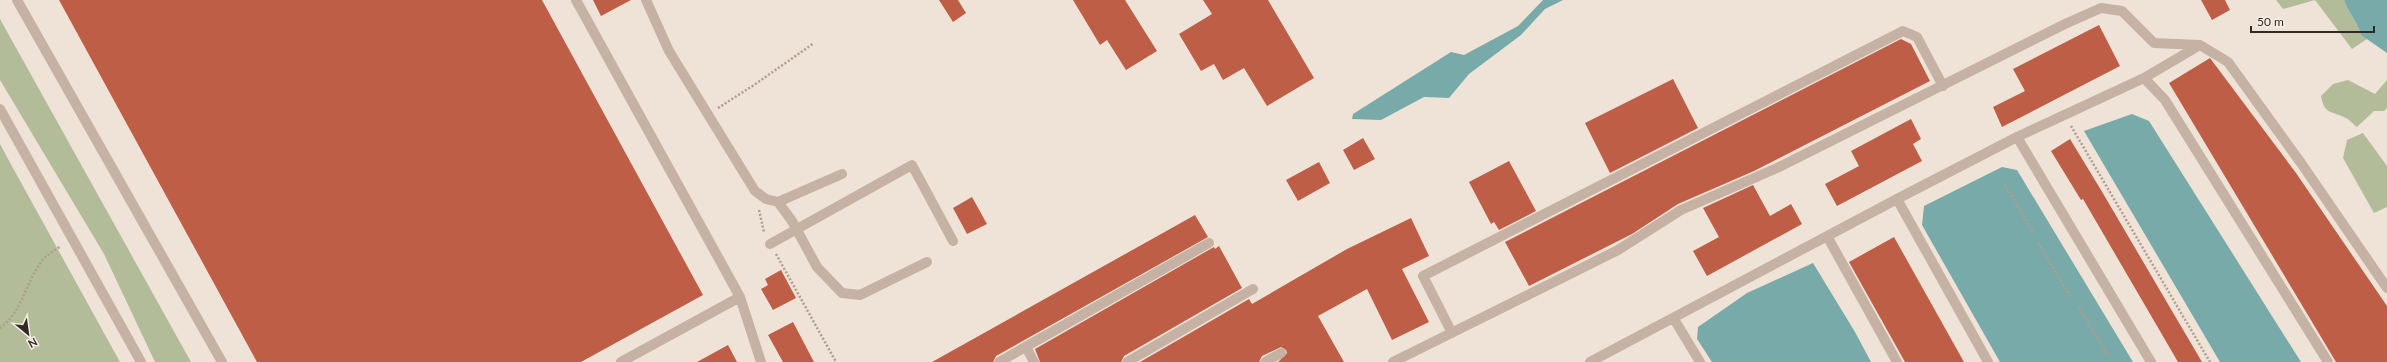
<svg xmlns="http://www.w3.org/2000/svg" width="2387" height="362" viewBox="0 0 2387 362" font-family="Lato,sans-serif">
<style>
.green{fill:#b2bc99}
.water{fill:#78aaaa}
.building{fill:#be5e46}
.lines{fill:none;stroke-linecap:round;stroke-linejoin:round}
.path{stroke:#b19c8f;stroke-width:2.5;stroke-dasharray:2 2;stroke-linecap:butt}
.minor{stroke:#c6b2a4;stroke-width:10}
</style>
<rect width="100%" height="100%" fill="#efe3d7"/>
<path class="green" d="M2276 0H2344C2348 13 2358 22 2361 35L2367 39 2352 49 2315 0 2283 9Z
M0 19 191 362H155L104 254 0 80Z
M2348 80 2375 94 2387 80V108L2384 111H2374L2357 127C2353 124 2349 119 2344 117 2331 111 2324 114 2321 96L2333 84Z
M2363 133 2387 166V207L2374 213 2343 158 2347 140Z
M0 144 8 159 120 362H0Z"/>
<path class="water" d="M1543 0H1563L1545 9 1521 35 1469 74 1449 98 1424 97 1381 120 1352 119 1353 114 1451 52 1464 55 1518 26Z
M2344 0H2387V53L2361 35C2358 22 2348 13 2344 0Z
M2132 114 2149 121 2301 362H2220L2084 131Z
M2002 167 2017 170 2133 362H2000L1922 225 1924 206Z
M1813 263 1855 332 1871 362H1712L1697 339 1698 327 1747 293Z"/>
<path class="building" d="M59 0H542L703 295 581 362H257Z
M593 0H631L601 16Z
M939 0H958L966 13 953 22Z
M1073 0H1125L1157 51 1126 70 1107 40 1100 45Z
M1203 0H1268L1314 78 1267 106 1244 68 1223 80 1214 64 1201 71 1179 34 1212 14Z
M2201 0H2225L2230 10 2212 20Z
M2099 25 2120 66 2002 127 1993 107 2025 91 2013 69Z
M1901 39 1911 44 1930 81 1754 171 1678 204 1632 234 1529 286 1505 242Z
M2210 58 2296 173 2387 306V362H2336L2169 83Z
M1673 79 1698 128 1610 173 1585 123Z
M1911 119 1921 139 1913 144 1922 161 1837 206 1825 184 1859 166 1851 151Z
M1363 138 1375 159 1354 170 1343 150Z
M2070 139 2101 190 2202 362H2178L2083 199 2081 200 2051 151Z
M1509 161 1536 211 1499 230 1494 222 1491 224 1469 182Z
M1319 162 1330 183 1298 201 1286 180Z
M1753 185 1770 216 1791 204 1802 224 1707 276 1693 251 1719 237 1703 208Z
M972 197 987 224 967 234 953 208Z
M1195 215 1208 237 996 356 993 362H932Z
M1411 218 1429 256 1402 269 1429 322 1392 340 1367 289 1318 316 1344 362H1278L1287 353 1286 350 1281 347 1262 356 1259 362H1140L1249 299 1252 304 1347 249Z
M1894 237 1964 362H1905L1849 262Z
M1219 246 1242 288 1124 356 1121 362H1040L1035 349 1214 247 1215 249Z
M781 270 796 298 773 310 761 289 768 285 765 279Z
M793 322 814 362H783L768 335Z
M728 345 737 362H697Z"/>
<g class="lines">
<path class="path" d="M718 108 754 85 814 43
M2071 126 2210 362
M2005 185 2033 232
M759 210 764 232
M2038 243 2070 296
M776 254 836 362
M2079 308 2107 354
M0 328C23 311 25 283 42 261 46 255 55 250 61 246"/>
<path class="minor" d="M17 0 222 362
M576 0 740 297 761 362
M646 0 669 51 755 191 766 199 778 202 842 174
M2144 78 2165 100 2328 362
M0 109 141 362
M2017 137 2151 362
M1897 199 1988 362
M778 202 792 221 817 267 842 293 860 295 927 262
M1827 236 1897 362
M770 244 912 165 953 241
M1674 319 1700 362
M1452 333 1423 276 1903 31 1917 37 1943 86
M1026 347 1034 362
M621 362 740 297
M999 362 1209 243
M1127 362 1253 289
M1265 362 1281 353
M1393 362 1618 250 1681 210 1777 168 2065 24 2101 8 2122 11 2154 43 2200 45 2228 62 2301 163 2387 288
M1590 362 1897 199 2017 137 2144 78 2200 45"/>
</g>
<g transform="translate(28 334) rotate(151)" stroke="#f7ede3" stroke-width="3" paint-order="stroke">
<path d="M0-3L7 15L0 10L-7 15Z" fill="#322925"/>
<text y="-6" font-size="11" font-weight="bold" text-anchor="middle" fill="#322925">N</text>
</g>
<path d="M2251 26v6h123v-6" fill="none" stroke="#322925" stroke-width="2"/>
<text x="2257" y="26" font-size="12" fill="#322925" stroke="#f7ede3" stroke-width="3" paint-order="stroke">50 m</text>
</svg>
